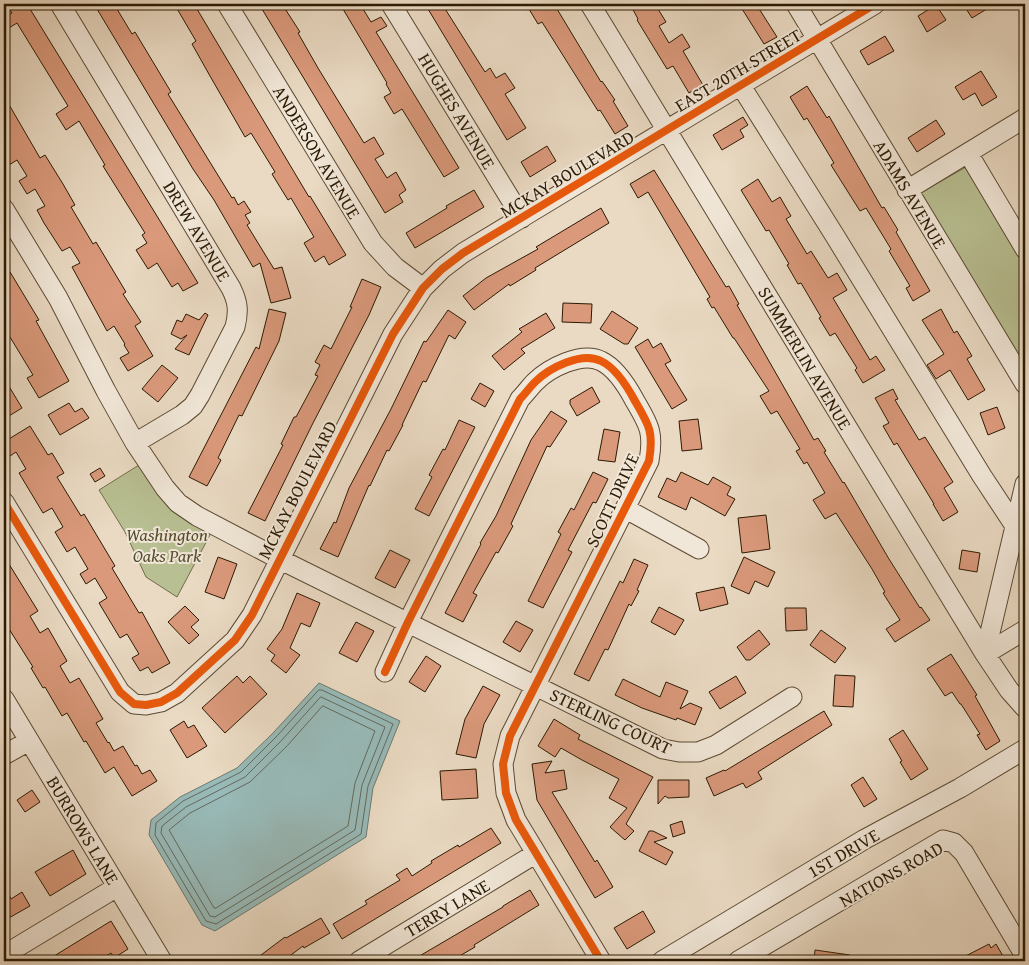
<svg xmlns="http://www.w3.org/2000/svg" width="1029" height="965" viewBox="0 0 1029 965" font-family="'Gentium Book Plus',serif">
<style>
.green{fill:#b8bf92;stroke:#726c4a}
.water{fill:#98bab8;stroke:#6c7a70}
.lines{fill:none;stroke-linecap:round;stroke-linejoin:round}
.shore{stroke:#626a5e;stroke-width:1}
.building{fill:#da997b;stroke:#2b1a03}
.minor-casing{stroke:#5b4a33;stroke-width:21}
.minor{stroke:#f1e7d8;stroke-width:19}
.cycleway-casing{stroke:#f1e7d8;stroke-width:11}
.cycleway{stroke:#e8590c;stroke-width:8}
.labels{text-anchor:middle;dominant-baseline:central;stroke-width:4;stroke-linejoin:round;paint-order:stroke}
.street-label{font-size:18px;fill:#2b1a03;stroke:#f1e7d8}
.park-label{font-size:18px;font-style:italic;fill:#554c2e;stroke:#f1e7d8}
</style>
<rect width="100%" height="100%" fill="#eadac3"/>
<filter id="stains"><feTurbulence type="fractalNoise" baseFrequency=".004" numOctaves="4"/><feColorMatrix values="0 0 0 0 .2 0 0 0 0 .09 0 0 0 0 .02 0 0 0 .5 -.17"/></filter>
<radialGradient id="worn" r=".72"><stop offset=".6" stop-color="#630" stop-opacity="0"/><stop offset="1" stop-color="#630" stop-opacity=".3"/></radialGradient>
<path class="green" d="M966 167 1025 266V369L920 193Z
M139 465 170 509 211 533 177 597 146 577 125 532 99 490Z"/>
<path class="water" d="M319 683 400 721 373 788 366 837 215 931 202 925 149 835 151 820 180 797 237 768 273 733Z"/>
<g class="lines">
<path class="shore" d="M319 690H322L393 724 368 786 361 834 216 924 206 921 155 835 156 823 183 801 241 772 277 736Z
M321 697 385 727 362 785 355 830 215 917 210 916 161 833 162 826 186 807 245 777 281 741Z
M323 706 375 731 355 783 348 826 216 908H214L169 830 190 813 250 782 287 746Z"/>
</g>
<path class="building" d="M6 4H27L198 283 183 291 178 283 172 287 157 263 148 269 136 250 147 243 142 235 145 233 103 166 105 165 79 121 66 130 56 114 68 106 17 23 4 31V18L12 13Z
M94 4H114L132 34 135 32 171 92 168 94 232 198 234 197 238 205 244 201 251 212 245 215 250 223 247 225 274 269 282 267 291 298 271 303 260 263 253 267 214 200 193 169Z
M181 4H194L309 197 310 196 346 255 329 265 324 256 315 262 304 243 314 237 291 198 288 200 272 174 275 172 251 133 245 137 210 76 192 44 196 41 176 7Z
M259 4H282L300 32 298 33 318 68 364 143 374 137 384 154 375 159 387 178 396 172 406 190 399 195 403 202 385 213Z
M340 4H360L371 22 381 17 387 26 376 32 459 168 444 177 402 109 394 114 384 97 391 93 386 84 387 83Z
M425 4H442L485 72 490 68 496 78 505 73 515 88 505 94 526 128 507 140Z
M526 4H543L546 8 554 4 601 82 602 81 615 100 613 101 628 126 615 134 600 110 598 111 542 22 538 24Z
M630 4H655L666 22 659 26 669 43 682 34 690 47 683 51 703 85 689 93 673 66 667 69 637 20 638 19Z
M739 4H756L777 37 764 44Z
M963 4H995L972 18Z
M936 5 946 20 927 32 918 16Z
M885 36 894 51 868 65 860 51Z
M981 71 997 97 982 106 975 93 963 100 955 87Z
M807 86 827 118 829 116 882 208 884 207 898 230 896 232 930 291 913 301 906 288 910 286 889 251 891 249 866 208 860 211 831 165 834 163 807 118 804 120 790 97Z
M4 96 40 158 45 155 63 184 75 205 71 207 93 244 96 242 126 292 123 294 141 322 135 326 153 356 128 371 120 358 129 353 124 345 125 344 114 326 107 331 72 267 80 263 70 247 62 251 44 223 37 210 45 206 35 189 27 194 19 181 27 176 17 160 9 165 4 156Z
M743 117 748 125 740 130 744 137 722 150 713 135Z
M936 120 945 134 917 152 908 138Z
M547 146 556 161 530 177 521 162Z
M654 170 726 287 729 286 739 304 737 305 814 440 818 438 826 451 824 452 843 483 844 482 889 559 920 608 921 607 930 620 895 642 886 629 900 620 883 593 885 592 872 569 836 513 825 519 813 500 825 493 807 462 804 464 796 451 800 449 777 411 771 414 760 396 769 391 734 338H733L714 307 712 308 707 299 710 297 648 192 638 198 630 184Z
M758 179 772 202 780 197 791 216 786 219 807 254 811 251 828 278 837 273 847 290 833 298 870 360 876 356 885 370 863 383 855 370 857 368 835 333 830 336 819 318 821 317 801 283 798 284 787 265 789 264 769 230 766 231 741 190Z
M474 190 484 207 415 248 406 233 447 208 446 206Z
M601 208 609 223 535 268 536 270 510 286 509 284 474 310 463 296 486 278 538 249 536 247Z
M4 262 39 320 36 321 69 381 39 398 27 378 33 375 10 337 4 341Z
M362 279 381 287 369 315 312 425 265 521 248 513 283 445 281 444 294 417H296L318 376 315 375 320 365 315 362 324 345 331 349 352 307H350Z
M563 303 592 304 591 323 562 322Z
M269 309 286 313 279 341 242 416 239 415 218 458 221 460 207 486 189 477 256 347 259 349Z
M941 309 954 333 957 331 972 356 967 359 985 390 968 400 950 370 936 379 927 365 944 354 922 320Z
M448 310 466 322 455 339 449 335 426 382 423 381 402 425H403L389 451 387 450 370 486 369 485 338 557 320 549 334 522 336 523 349 488 391 409 424 341 426 342Z
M612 311 638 328 628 344H624L600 329Z
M205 313 208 315 189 355 175 349 187 335 181 339 171 334 177 320 182 322 186 314 199 320Z
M546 313 555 328 521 349 525 353 504 370 492 356 522 332 519 329Z
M648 339 653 348 661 343 671 361 665 364 687 400 672 409 635 347Z
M162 365 178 378 158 402 142 389Z
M4 378 22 408 4 419Z
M480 383 494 391 485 407 471 399Z
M592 387 600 402 577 416 570 404V400Z
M893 389 898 399 895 400 919 440 925 437 953 482 944 488 958 512 943 521 933 504H934L897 443 894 445 883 426 889 423 875 398Z
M69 403 75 412 82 408 89 418 60 435 48 415Z
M997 407 1005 428 988 435 980 413Z
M551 411 567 421 550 447 547 446 511 524 513 526 498 553 496 552 473 593 477 595 463 622 445 613 481 544 480 543 496 516 531 440Z
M698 419 702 449 682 451 679 421Z
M459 420 475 427 429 516 415 509 432 477 429 475 443 449 445 450Z
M30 426 48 455 52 453 64 473 57 477 81 516 84 514 115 566 112 568 139 613 142 612 170 663 152 673 148 667 140 671 132 658 139 654 127 634 120 638 99 603 107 598 95 578 86 584 80 574 88 569 75 547 67 552 55 532 63 527 52 508 43 513 19 473 26 469 16 452 10 456 4 446V442Z
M604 429 620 432 615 462 598 460Z
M100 468 105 476 95 482 90 474Z
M593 472 608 479 596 503 593 502 568 550 572 552 543 608 528 601 561 534 558 532 571 508 574 510Z
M681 472 708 485 713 477 731 487 727 495 735 499 725 516 691 497 686 510 658 497 667 478 676 482Z
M766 515 770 549 742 553 738 518Z
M390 550 410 560 395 588 375 578Z
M962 550 980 553 977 572 959 569Z
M4 556 38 611 30 616 40 633 48 628 67 661 60 666 70 683 79 678 103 719 96 723 108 743 109 742 114 751 123 746 135 766 137 765 142 774 150 770 157 781 132 796 114 767 105 773 86 741 84 742 67 713 62 716 45 687 43 688 31 668 33 667 4 621Z
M218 557 237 564 224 599 205 592Z
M744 557 775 572 768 587 755 581 749 594 731 586Z
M634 559 648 565 637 590 639 591 631 606 629 604 608 650 605 649 589 681 574 674 620 581 623 583Z
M724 587 728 604 700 611 696 593Z
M297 593 320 603 310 627 301 623 290 648 300 655 286 673 271 661 275 655 267 649 282 629Z
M185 606 199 620 191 627 199 635 189 644 168 622Z
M659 607 684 620 675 635 651 622Z
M785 608H806L807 630 786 631Z
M516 621 533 630 520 652 503 642Z
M356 622 374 631 357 662 339 653Z
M759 630 770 644 750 660H746L737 647Z
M821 630 846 648 835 663 810 645Z
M951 654 977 695 975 696 1000 741 986 750 977 735 980 734 961 704H960L952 692 945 696 927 669Z
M426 656 441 666 425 692 409 682Z
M835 675 855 676 853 707 833 706Z
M237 676 243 683 250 676 267 694 225 733 202 708Z
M736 676 746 693 720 709 709 692Z
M623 679 660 697 666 682 688 691 680 709 690 703 702 708 695 725 677 718 676 720 642 708 615 695Z
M483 686 500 695 484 724 476 758 456 754 465 719Z
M824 711 832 725 758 772 762 779 746 788 743 783 714 796 706 778 724 770 725 771Z
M554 719 580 735 578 739 653 777 626 824 634 831 625 840 610 827 627 808 609 798 619 779 582 760 561 748 555 757 538 746Z
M184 721 188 728 194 725 207 746 187 758 170 730Z
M903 730 928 769 911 780 900 762 902 761 889 739Z
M552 761 545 773 564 770 567 789 552 792 595 862 597 860 613 887 595 898 537 800 532 764Z
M476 769 478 798 442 800 440 771Z
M863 777 877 799 864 807 851 785Z
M658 780H689V797L668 798 665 796 658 804Z
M32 790 40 802 25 812 17 800Z
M682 821 685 833 673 837 670 825Z
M491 828 501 843 342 939 333 924 367 904 365 901 400 880 396 875 407 868 412 876 432 863 431 861 458 845 459 847Z
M649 831H653L667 838 654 842 673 852 666 865 639 851Z
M73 850 86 874 50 896 35 872Z
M4 885 11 899 22 892 30 906 7 919 4 913Z
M530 890 539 905 474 945 475 947 451 961H411L503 907V906Z
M643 911 655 932 627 949 614 928Z
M321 918 330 933 304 948 303 946 283 961H253L285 937 286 938Z
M111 921 128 949 114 958 111 953 98 961H46Z
M989 944 991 948 996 944 1003 956 993 961H956Z
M815 950 850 955V961H814Z"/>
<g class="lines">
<defs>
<path id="minor" d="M60 4 231 288C238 302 239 311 235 327L200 395 193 406 182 415 135 443
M227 4 373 243 395 267 423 288
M391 4 522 218
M590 4 985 654 1009 690 1025 708
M796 4 1025 384
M741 86 835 236 982 476 1015 526
M968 153 1025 249
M907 190 1025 118
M4 209 58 298 106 391 135 443 165 488 178 503 197 516 279 559 663 749 679 752H698L716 745 792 697
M4 502 120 692 134 704 146 705 161 702 177 693 235 640 252 615 393 334 423 288 442 269 463 253 875 4
M626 509 699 549
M985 654 1025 484
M985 654 1025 630
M385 672 408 622 520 399C525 394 530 387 535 382 549 368 582 351 601 361 616 368 627 386 635 401 649 425 654 432 649 461L510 736 503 764 506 793 516 820 601 961
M4 699 162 961
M4 755 29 741
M4 955 117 887
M359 961 535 854
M662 961 865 839 960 788 1025 749
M738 961 943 840 954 843 964 853 1025 956"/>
</defs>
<use href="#minor" class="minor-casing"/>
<use href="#minor" class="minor"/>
<defs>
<path id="cycleway" d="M4 502 120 692 134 704 146 705 161 702 177 693 235 640 252 615 393 334 423 288 442 269 463 253 875 4
M385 672 408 622 520 399C525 394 530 387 535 382 549 368 582 351 601 361 616 368 627 386 635 401 649 425 654 432 649 461L510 736 503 764 506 793 516 820 601 961"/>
</defs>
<use href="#cycleway" class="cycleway-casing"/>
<use href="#cycleway" class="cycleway"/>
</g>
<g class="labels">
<g class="street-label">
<text transform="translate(738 70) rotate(-31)">EAST 20TH STREET</text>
<text transform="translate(457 111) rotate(59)">HUGHES AVENUE</text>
<text transform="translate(317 152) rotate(59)">ANDERSON AVENUE</text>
<text transform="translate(567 174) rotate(-31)">MCKAY BOULEVARD</text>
<text transform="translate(910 194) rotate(59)">ADAMS AVENUE</text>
<text transform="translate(197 231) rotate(59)">DREW AVENUE</text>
<text transform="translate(805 358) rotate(59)">SUMMERLIN AVENUE</text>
<text transform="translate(297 490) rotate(-63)">MCKAY BOULEVARD</text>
<text transform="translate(612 500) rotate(-65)">SCOTT DRIVE</text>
<text transform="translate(611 721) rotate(25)">STERLING COURT</text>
<text transform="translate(83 830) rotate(59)">BURROWS LANE</text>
<text transform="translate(843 853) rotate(-30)">1ST DRIVE</text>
<text transform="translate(891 874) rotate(-29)">NATIONS ROAD</text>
<text transform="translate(447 908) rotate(-31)">TERRY LANE</text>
</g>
<g class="park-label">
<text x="167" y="534">Washington<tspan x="167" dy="21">Oaks Park</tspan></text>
</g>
</g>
<rect width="1029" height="965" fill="none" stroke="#eadac3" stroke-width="20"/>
<rect x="5" y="5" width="1019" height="955" fill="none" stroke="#2b1a03" stroke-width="2.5"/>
<rect x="10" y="10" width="1009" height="945" fill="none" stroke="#2b1a03"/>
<rect width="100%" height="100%" filter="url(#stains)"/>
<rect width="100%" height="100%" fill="url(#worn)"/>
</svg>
